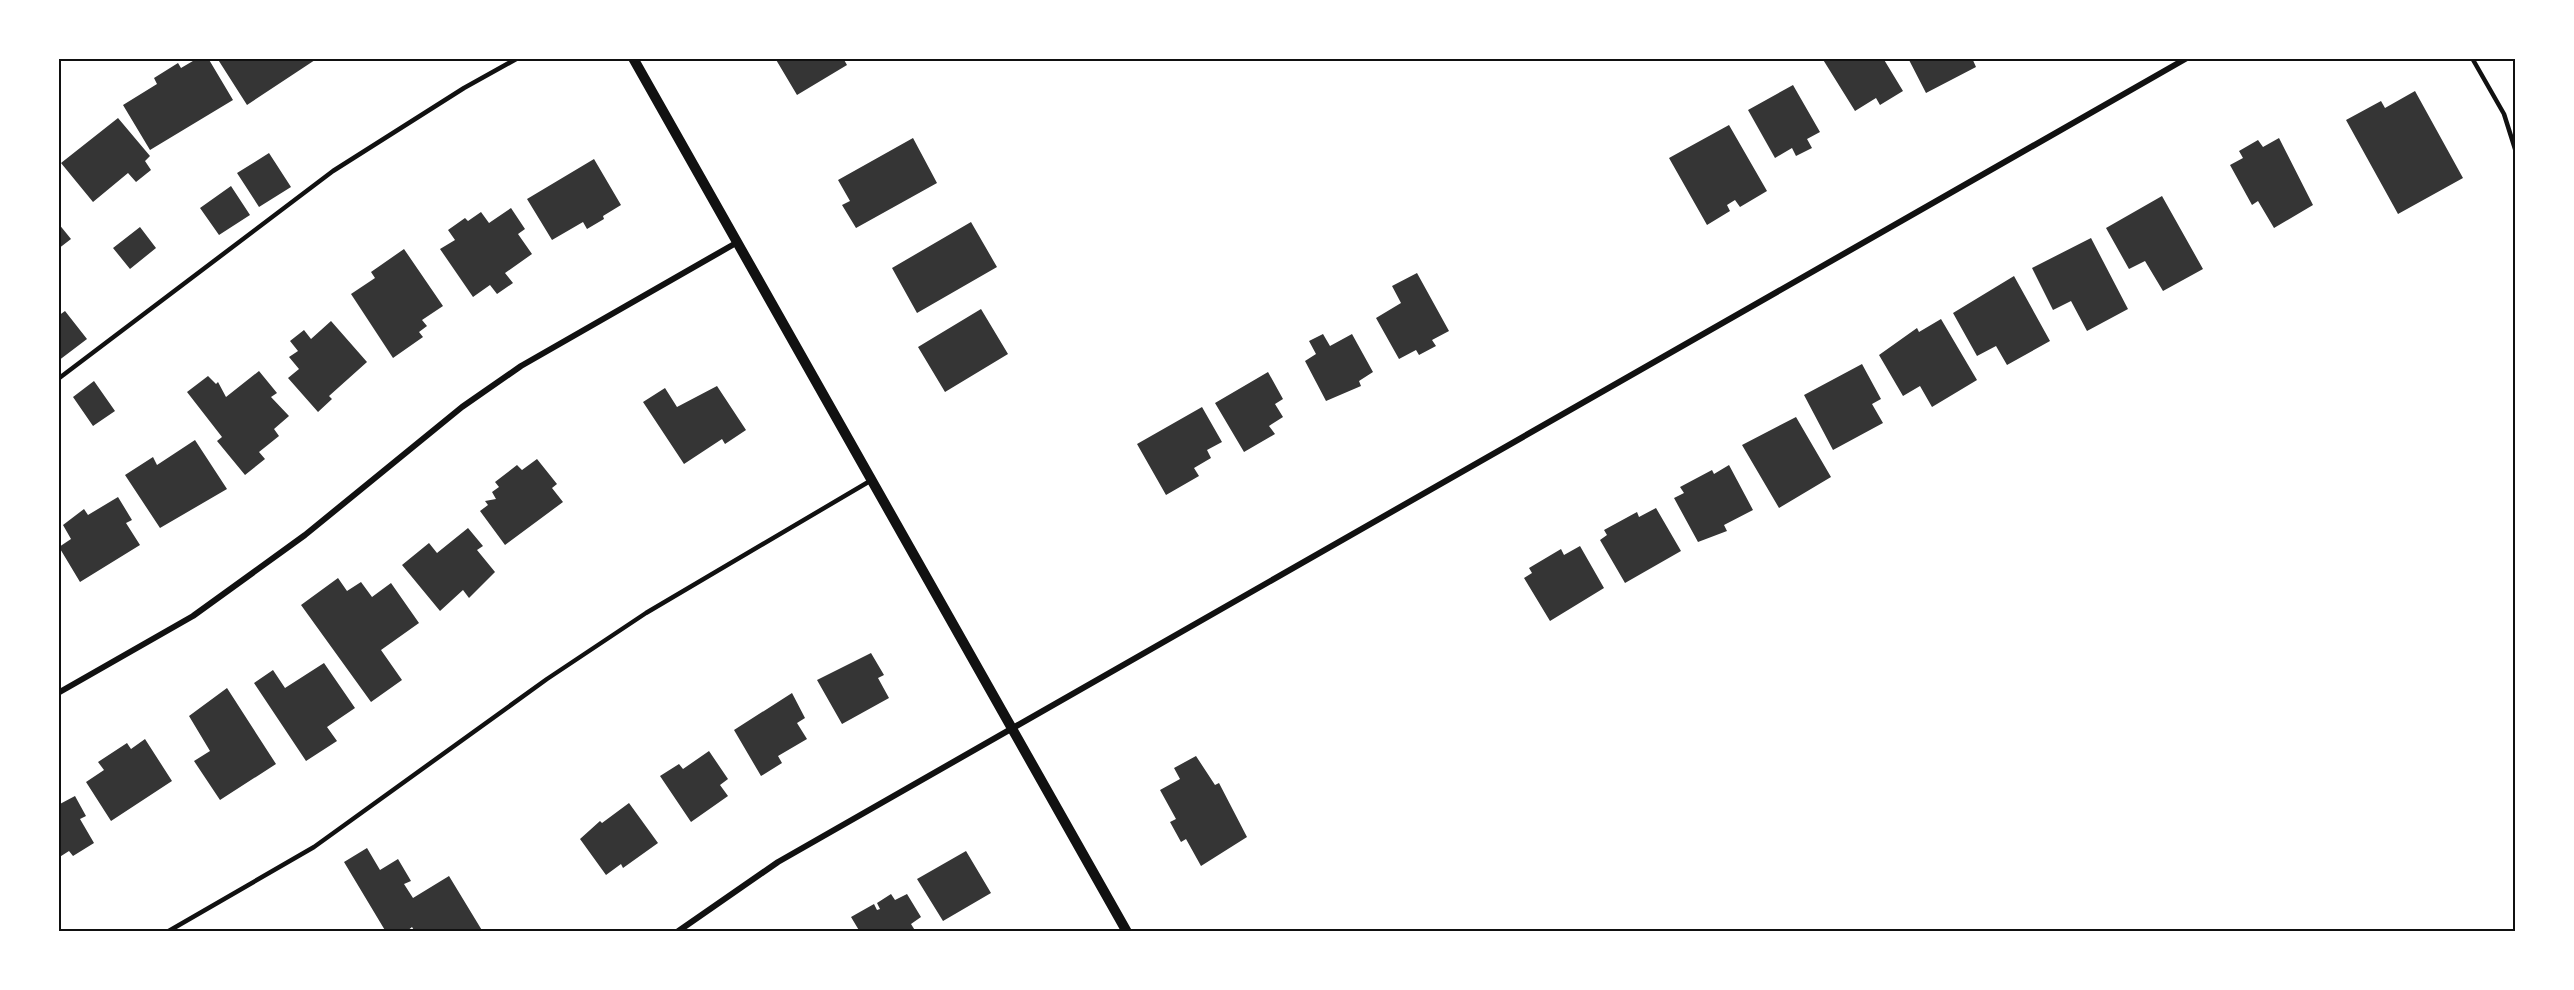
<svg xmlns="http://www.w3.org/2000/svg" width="2574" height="990" viewBox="0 0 2574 990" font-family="'Exo 2',sans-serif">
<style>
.building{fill:#353535}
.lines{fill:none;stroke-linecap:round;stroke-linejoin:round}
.service{stroke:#111;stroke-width:4.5}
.minor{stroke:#111;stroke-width:6}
.tertiary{stroke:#111;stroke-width:10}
.neatline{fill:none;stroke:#111;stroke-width:2}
</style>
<rect width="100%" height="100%" fill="#fff"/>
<path class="building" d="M198 58H208L233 100 150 150 123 105 157 84 154 78 178 63 181 68Z
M217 58H318L247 105Z
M775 58H843L847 65 797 95Z
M1822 58H1883L1903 91 1880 105 1876 98 1855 111Z
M1908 58H1972L1976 67 1926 93Z
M1793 85 1820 132 1807 139 1812 148 1796 156 1792 148 1775 158 1748 110Z
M2415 91 2463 178 2398 214 2346 120 2381 101 2385 108Z
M118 118 150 156 145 161 151 170 136 182 128 173 93 202 61 163Z
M1729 125 1767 191 1740 207 1735 200 1727 205 1730 211 1707 225 1669 158Z
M913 138 937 183 856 228 842 205 850 201 838 180Z
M2279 138 2313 205 2274 228 2258 201 2252 205 2230 165 2243 158 2239 151 2258 140 2263 147Z
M269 153 291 187 259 207 237 173Z
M594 159 621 205 603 216 604 219 587 229 583 222 552 240 527 199Z
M231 186 250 215 219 235 200 208Z
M2162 196 2203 269 2163 291 2145 261 2129 269 2106 228Z
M511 208 525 229 518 234 532 254 505 273 513 283 497 294 490 285 473 297 440 249 455 240 448 230 465 218 468 221 481 212 489 223Z
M971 222 997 267 917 313 892 268Z
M58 223 71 239 58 249Z
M140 227 156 248 130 269 113 248Z
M2091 238 2128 309 2087 331 2071 301 2053 310 2032 268Z
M404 249 443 306 422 320 427 326 419 332 423 337 393 358 351 294 375 278 371 272Z
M1417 273 1449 331 1432 340 1436 346 1419 355 1416 350 1399 359 1376 318 1401 303 1392 286Z
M2014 276 2050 341 2007 365 1996 346 1977 356 1953 313Z
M981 309 1008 354 945 392 918 347Z
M65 311 87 339 58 361V316Z
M1941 319 1977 380 1932 407 1920 386 1903 396 1879 355 1917 328 1919 332Z
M331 321 367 362 329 396 332 399 318 412 288 378 299 369 289 357 298 351 290 341 304 330 311 339Z
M1323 334 1330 346 1352 334 1373 372 1359 381 1361 386 1326 401 1305 361 1316 354 1309 341Z
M1862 364 1881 399 1872 404 1883 423 1833 450 1804 395Z
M259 371 277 393 271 397 289 416 274 429 279 436 259 452 265 459 245 475 217 441 222 437 187 392 208 376 216 384 218 382 226 397Z
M1268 372 1283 399 1275 404 1283 417 1269 426 1275 434 1244 452 1215 403Z
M94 381 115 411 93 426 73 397Z
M717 386 746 430 725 444 722 439 684 464 643 402 665 388 677 407Z
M1202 407 1222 442 1207 450 1211 458 1194 468 1199 476 1166 495 1137 444Z
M1796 417 1831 477 1779 508 1742 445Z
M195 440 227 489 160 528 125 475 153 457 157 465Z
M537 459 557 484 552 488 563 502 505 545 480 511 488 505 485 501 496 499 492 492 499 487 495 482 517 465 522 470Z
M1729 465 1753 510 1724 525 1727 531 1698 542 1674 498 1684 493 1680 487 1712 470 1714 474Z
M118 497 132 520 126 523 140 545 80 582 59 547 71 539 63 525 84 509 88 515Z
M1656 508 1681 551 1625 583 1600 540 1607 535 1604 530 1637 512 1639 517Z
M468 528 483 546 477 550 495 572 469 598 463 590 440 611 402 565 429 543 437 553Z
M1580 546 1604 588 1550 621 1524 578 1532 573 1529 568 1561 549 1564 555Z
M338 578 347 591 361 582 372 597 391 583 419 623 381 650 402 680 371 702 301 605Z
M871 653 884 675 878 678 889 698 842 724 817 680Z
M324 663 355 708 327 727 337 741 306 761 254 683 273 670 285 688Z
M227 688 276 764 220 800 194 761 210 751 189 716Z
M792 693 805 718 797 723 807 739 778 756 782 763 761 776 734 730Z
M145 739 172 781 111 821 86 782 104 770 98 762 127 743 131 749Z
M709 751 728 779 720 785 728 796 691 822 660 776 679 764 683 769Z
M1196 756 1215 785 1219 783 1247 837 1201 866 1186 839 1181 842 1170 822 1176 819 1160 790 1180 779 1174 768Z
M75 796 86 816 80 819 94 843 73 856 69 851 58 858V805Z
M629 803 658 843 623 868 621 864 606 875 580 839 600 821 602 823Z
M367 848 380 870 398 859 411 881 404 884 413 898 449 876 483 932H415L412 927 406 932H386L344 862Z
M966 851 991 893 943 921 917 879Z
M891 894 895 900 907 894 921 917 911 924 916 932H860L851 917 874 904 877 910 880 909 877 903Z"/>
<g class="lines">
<path class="service" d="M2472 58 2504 114 2516 152
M58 379 333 171 464 88 518 58
M167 932 314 847 547 679 646 613 870 481"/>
<path class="minor" d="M58 693 193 616 305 535 462 407 521 366 736 243
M677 932 778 862 2187 58"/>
<path class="tertiary" d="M633 58 1127 932"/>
</g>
<rect width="2574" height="990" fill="none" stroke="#ffffff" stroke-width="120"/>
<rect x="60" y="60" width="2454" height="870" class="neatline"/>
</svg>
